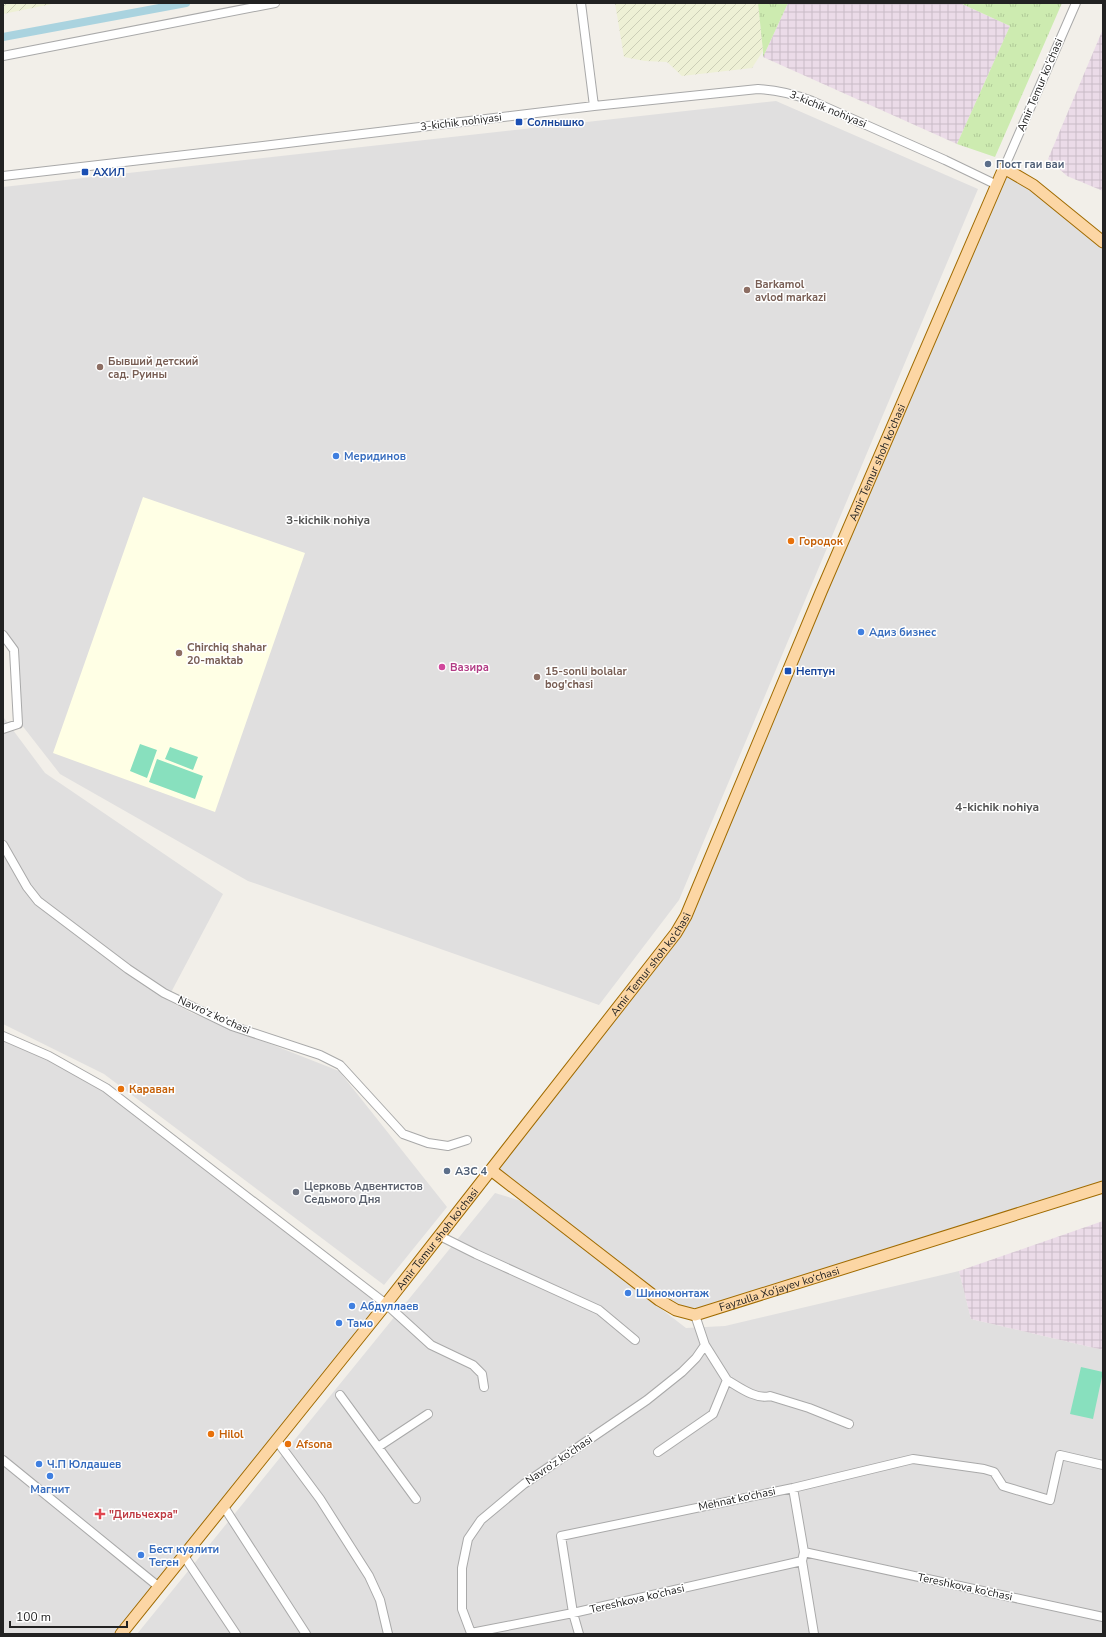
<svg xmlns="http://www.w3.org/2000/svg" width="1106" height="1637" viewBox="0 0 1106 1637" font-family="'Nunito Sans',sans-serif">
<style>
.residential{fill:#e0dfdf}
.industrial{fill:url(#industrial-grid)}
.education{fill:#ffffe5}
.farmland{fill:url(#farmland-furrows)}
.grass{fill:url(#grass-tufts)}
.pitch{fill:#88e0be}
.lines{fill:none;stroke-linecap:round;stroke-linejoin:round}
.canal{stroke:#aad3df;stroke-width:8}
.minor-casing{stroke:#a9a9a9;stroke-width:10}
.major-casing{stroke:#a06b00;stroke-width:13}
.minor{stroke:#fff;stroke-width:8}
.major{stroke:#fcd6a4;stroke-width:11}
.transit-dot{fill:#1a4fb4;stroke:#fff;stroke-width:1.5}
.service-dot{fill:#5c6f8a;stroke:#fff;stroke-width:1.5}
.education-dot{fill:#8d6e63;stroke:#fff;stroke-width:1.5}
.shop-dot{fill:#3f7fe0;stroke:#fff;stroke-width:1.5}
.food-dot{fill:#e8710a;stroke:#fff;stroke-width:1.5}
.hotel-dot{fill:#d1479c;stroke:#fff;stroke-width:1.5}
.worship-dot{fill:#6b7280;stroke:#fff;stroke-width:1.5}
.health-dot{fill:#e0444e;stroke:#fff;stroke-width:1.5}
.labels{text-anchor:middle;dominant-baseline:central;stroke-width:3;stroke-linejoin:round;paint-order:stroke}
.street-label{font-size:11px;fill:#222;stroke:#fff}
.transit-label{font-size:11px;font-weight:bold;fill:#164399;stroke:#fff;text-anchor:start}
.service-label{font-size:11px;font-weight:bold;fill:#4e5e75;stroke:#fff;text-anchor:start}
.education-label{font-size:11px;font-weight:bold;fill:#785e54;stroke:#fff;text-anchor:start}
.shop-label{font-size:11px;font-weight:bold;fill:#366cbe;stroke:#fff;text-anchor:start}
.food-label{font-size:11px;font-weight:bold;fill:#c56008;stroke:#fff;text-anchor:start}
.hotel-label{font-size:11px;font-weight:bold;fill:#b23c85;stroke:#fff;text-anchor:start}
.worship-label{font-size:11px;font-weight:bold;fill:#5b616d;stroke:#fff;text-anchor:start}
.health-label{font-size:11px;font-weight:bold;fill:#be3a42;stroke:#fff;text-anchor:start}
.neighbourhood-label{font-size:12px;font-weight:bold;fill:#555;stroke:#fff}
</style>
<defs>
<pattern id="industrial-grid" width="8" height="8" patternUnits="userSpaceOnUse"><rect width="8" height="8" fill="#ebdbe8"/><path d="M0 4h8M4 0v8" fill="none" stroke="#c9bcc7"/></pattern>
<pattern id="farmland-furrows" width="10" height="10" patternUnits="userSpaceOnUse"><rect width="10" height="10" fill="#eef0d5"/><path d="M-1 1l2-2M0 10L10 0M9 11l2-2" fill="none" stroke="#ccceb7"/></pattern>
<pattern id="grass-tufts" width="24" height="20" patternUnits="userSpaceOnUse"><rect width="24" height="20" fill="#cdebb0"/><path d="M3 7l-1-3M5 7V3M7 7l1-3M15 17l-1-3M17 17v-4M19 17l1-3" fill="none" stroke="#b0c997"/></pattern>
</defs>
<rect width="100%" height="100%" fill="#f2efe9"/>
<path class="residential" d="M776 101 978 189 679 900 599 1005 248 881 60 774 21 724 16 651 3 631V187Z
M1004 168 1103 242V1187L695 1315 683 1312 491 1170 676 933Z
M3 692 4 718 45 773 223 894 167 1000 192 1013 339 1071 447 1207 384 1285 104 1074 3 1024Z
M3 1036 100 1084 386 1304 121 1634H3Z
M495 1193 521 1201 686 1328 725 1326 959 1271 971 1319 1103 1350V1634H137Z"/>
<path class="industrial" d="M788 3H960L1010 26 957 144 763 57Z
M1103 29V191L1067 176 1048 159Z
M1103 1221V1350L971 1319 959 1271Z"/>
<path class="education" d="M143 497 305 553 215 812 53 753Z"/>
<path class="farmland" d="M3 3H57L3 14Z
M615 3H758L763 51 752 68 682 76 667 62 645 61 624 57Z"/>
<path class="grass" d="M758 3H788L763 57V51Z
M960 3H1062L995 157 957 144 1010 26Z"/>
<path class="pitch" d="M140 744 157 750 147 778 130 771Z
M170 747 198 757 193 770 165 759Z
M157 759 203 776 195 799 149 782Z
M1081 1367 1103 1372 1093 1419 1070 1414Z"/>
<g class="lines">
<path class="canal" d="M3 37 186 3"/>
<defs>
<path id="minor" d="M581 3 594 106
M3 56 275 3
M1004 168 1076 3
M3 176 263 146 594 106 758 89C777 90 794 94 812 101L945 160 997 185
M3 635 14 650 18 724 3 729
M3 845 27 887 38 901 128 969 164 993 232 1026 320 1055 340 1065 403 1134 428 1143 448 1146 467 1140
M3 1036 49 1056 106 1088 386 1304 431 1345 473 1365 482 1374 484 1387
M440 1236 476 1254 599 1310 635 1340
M695 1315 705 1345 696 1358 682 1372 647 1400 524 1484 481 1520 468 1539 462 1568V1609L471 1633 573 1613 802 1561
M727 1380C739 1387 756 1400 770 1396L809 1408 849 1424
M340 1395 416 1499
M277 1441 320 1499 369 1576 380 1600 388 1634
M378 1447 428 1414
M658 1452 713 1414 727 1380 705 1345
M3 1460 159 1587
M793 1488 804 1552 802 1561 814 1634
M224 1507 306 1634
M804 1552 1103 1617
M184 1556 236 1634
M579 1634 573 1613 561 1536 793 1488 913 1459 984 1469 994 1472 1003 1486 1050 1500 1060 1455 1103 1465"/>
<g id="major">
<path id="s1" d="M491 1170 659 1300 676 1310 695 1315 1103 1187"/>
<path id="s2" d="M121 1634 386 1304 676 933 686 916 821 592 1004 168 1033 185 1103 242"/>
</g>
</defs>
<use href="#minor" class="minor-casing"/>
<use href="#major" class="major-casing"/>
<use href="#minor" class="minor"/>
<use href="#major" class="major"/>
</g>
<g class="transit-dot">
<rect x="515" y="118" width="8" height="8" rx="2"/>
<rect x="81" y="168" width="8" height="8" rx="2"/>
<rect x="784" y="667" width="8" height="8" rx="2"/>
</g>
<g class="service-dot">
<circle cx="988" cy="164" r="4"/>
<circle cx="447" cy="1171" r="4"/>
</g>
<g class="education-dot">
<circle cx="747" cy="290" r="4"/>
<circle cx="100" cy="367" r="4"/>
<circle cx="179" cy="653" r="4"/>
<circle cx="537" cy="677" r="4"/>
</g>
<g class="shop-dot">
<circle cx="336" cy="456" r="4"/>
<circle cx="861" cy="632" r="4"/>
<circle cx="628" cy="1293" r="4"/>
<circle cx="352" cy="1306" r="4"/>
<circle cx="339" cy="1323" r="4"/>
<circle cx="39" cy="1464" r="4"/>
<circle cx="50" cy="1476" r="4"/>
<circle cx="141" cy="1555" r="4"/>
</g>
<g class="food-dot">
<circle cx="791" cy="541" r="4"/>
<circle cx="121" cy="1089" r="4"/>
<circle cx="211" cy="1434" r="4"/>
<circle cx="288" cy="1444" r="4"/>
</g>
<circle class="hotel-dot" cx="442" cy="667" r="4"/>
<circle class="worship-dot" cx="296" cy="1192" r="4"/>
<path class="health-dot" d="M98 1508h4v4h4v4h-4v4h-4v-4h-4v-4h4z"/>
<g class="labels">
<g class="street-label">
<text transform="translate(1040 85) rotate(-67)">Amir Temur ko'chasi</text>
<text transform="translate(828 109) rotate(22)">3-kichik nohiyasi</text>
<text transform="translate(461 122) rotate(-7)">3-kichik nohiyasi</text>
<text stroke="none"><textPath href="#s2" startOffset="1406">Amir Temur shoh ko‘chasi</textPath></text>
<text stroke="none"><textPath href="#s2" startOffset="854">Amir Temur shoh ko‘chasi</textPath></text>
<text transform="translate(214 1015) rotate(24)">Navro‘z ko‘chasi</text>
<text stroke="none"><textPath href="#s2" startOffset="506">Amir Temur shoh ko‘chasi</textPath></text>
<text stroke="none"><textPath href="#s1" startOffset="340">Fayzulla Xo‘jayev ko‘chasi</textPath></text>
<text transform="translate(559 1460) rotate(-34)">Navro‘z ko‘chasi</text>
<text transform="translate(737 1499) rotate(-12)">Mehnat ko‘chasi</text>
<text transform="translate(965 1587) rotate(12)">Tereshkova ko‘chasi</text>
<text transform="translate(637 1599) rotate(-13)">Tereshkova ko‘chasi</text>
</g>
<g class="transit-label">
<text x="527" y="122">Солнышко</text>
<text x="93" y="172">АХИЛ</text>
<text x="796" y="671">Нептун</text>
</g>
<g class="service-label">
<text x="996" y="164">Пост гаи ваи</text>
<text x="455" y="1171">АЗС 4</text>
</g>
<g class="education-label">
<text x="755" y="284">Barkamol<tspan x="755" dy="13">avlod markazi</tspan></text>
<text x="108" y="361">Бывший детский<tspan x="108" dy="13">сад. Руины</tspan></text>
<text x="187" y="647">Chirchiq shahar<tspan x="187" dy="13">20-maktab</tspan></text>
<text x="545" y="671">15-sonli bolalar<tspan x="545" dy="13">bog'chasi</tspan></text>
</g>
<g class="shop-label">
<text x="344" y="456">Меридинов</text>
<text x="869" y="632">Адиз бизнес</text>
<text x="636" y="1293">Шиномонтаж</text>
<text x="360" y="1306">Абдуллаев</text>
<text x="347" y="1323">Тамо</text>
<text x="47" y="1464">Ч.П Юлдашев</text>
<text x="50" y="1489" text-anchor="middle">Магнит</text>
<text x="149" y="1549">Бест куалити<tspan x="149" dy="13">Теген</tspan></text>
</g>
<g class="food-label">
<text x="799" y="541">Городок</text>
<text x="129" y="1089">Караван</text>
<text x="219" y="1434">Hilol</text>
<text x="296" y="1444">Afsona</text>
</g>
<g class="hotel-label">
<text x="450" y="667">Вазира</text>
</g>
<g class="worship-label">
<text x="304" y="1186">Церковь Адвентистов<tspan x="304" dy="13">Седьмого Дня</tspan></text>
</g>
<g class="health-label">
<text x="109" y="1514">"Дильчехра"</text>
</g>
<g class="neighbourhood-label">
<text x="328" y="520">3-kichik nohiya</text>
<text x="997" y="807">4-kichik nohiya</text>
</g>
</g>
<rect width="1106" height="1637" fill="none" stroke="#222222" stroke-width="8"/>
<path d="M10 1621v6h117v-6" fill="none" stroke="#222222" stroke-width="2"/>
<text x="16" y="1621" font-size="12" fill="#222222" stroke="#ffffff" stroke-width="3" paint-order="stroke">100 m</text>
</svg>
